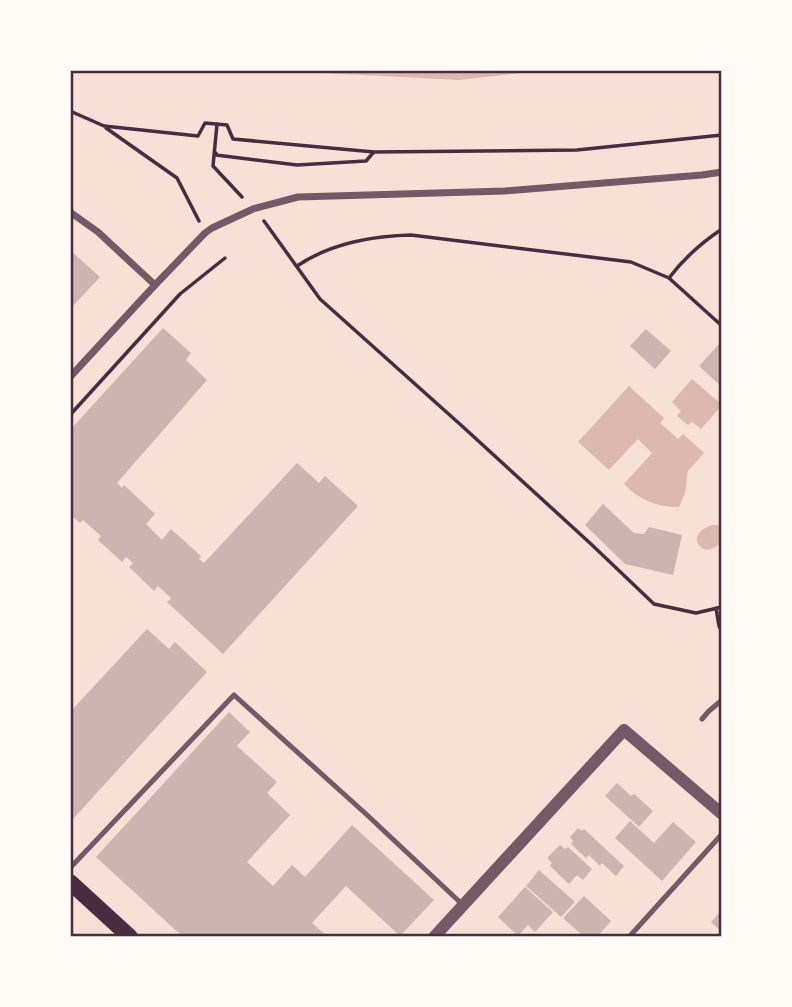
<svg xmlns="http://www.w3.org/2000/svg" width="792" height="1007" viewBox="0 0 792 1007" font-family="Roboto,sans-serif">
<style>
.water{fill:#dcb8b0}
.building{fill:#ccb4b1}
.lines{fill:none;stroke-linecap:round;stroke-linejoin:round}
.path{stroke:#4a2c40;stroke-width:3.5}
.service{stroke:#755966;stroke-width:5}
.minor{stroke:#755966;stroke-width:7}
.tertiary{stroke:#755966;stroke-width:12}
.primary{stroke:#4a2c40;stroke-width:16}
.neatline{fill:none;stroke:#4a2c40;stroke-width:2.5}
</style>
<rect width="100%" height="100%" fill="#f7e1d7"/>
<path class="water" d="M266 70H548L459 80Z
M692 379 722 405 701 429 692 422 688 425 677 416 681 411 672 402Z
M629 386 664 418 660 423 678 439 683 434 704 453 688 471 685 493 679 507C657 507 639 500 624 484L652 453 638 439 609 470 578 442Z
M712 525H718L722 529V542C701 563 683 534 712 525Z"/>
<path class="building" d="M70 250 100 277 70 309Z
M163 328 191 353 186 360 207 380 117 483 122 488 124 485 155 514 146 524 162 540 171 529 201 556 199 559 204 563 297 463 319 483 325 476 358 506 223 654 167 602 171 598 158 586 154 591 129 567 133 563 126 557 122 562 98 540 101 536 83 520 80 523 70 514V430Z
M646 329 671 351 655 369 630 346Z
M719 344 722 346V387L699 366Z
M603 504 634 533 644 534 649 527 682 535 673 575 625 564 585 525Z
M147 629 169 649 175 642 207 672 73 819 70 817V712Z
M229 712 250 732 237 746 277 782 267 793 290 815 247 862 273 886 292 865 305 877 352 825 434 900 400 936 346 886 312 923 328 937H183L96 857Z
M617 783 631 796 634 794 653 811 639 827 605 796Z
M630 821 654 843 673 822 696 842 662 881 615 838Z
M578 828 582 831 584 829 624 866 616 876 602 863 600 866 589 855 586 858 571 844 573 841 570 837Z
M560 845 565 849 568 847 592 869 583 880 577 875 569 884 550 866 552 863 547 858Z
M539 870 575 902 561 917 526 886Z
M525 887 553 912 535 932 528 925 518 936 498 917Z
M584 896 611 921 597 937H584L563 918Z
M722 910V932L711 922Z"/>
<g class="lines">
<path class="path" d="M70 111 104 126 198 136 205 123 227 125 233 139 374 152 577 150 722 135
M217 124 213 166 242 197
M106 128 177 178 199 221
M216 153V155L297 165 366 161 373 153
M264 221 320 299 462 426 591 544 654 604 696 613 722 607
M297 266C331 243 371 236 411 235L631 262 669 278 722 326
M669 278C684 258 701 243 722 229
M70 415 180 294 225 258
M716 608 719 626 722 632"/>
<path class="service" d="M702 719 709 711 722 700
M70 868 234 695 366 814 463 905
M629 937 722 834"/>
<path class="minor" d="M70 212 98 232 155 285
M70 377 155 285 205 233 212 228 253 209 298 197 505 191 702 175 722 172"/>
<path class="tertiary" d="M434 937 624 730 722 814"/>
<path class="primary" d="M70 882 130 937"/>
</g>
<rect width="792" height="1007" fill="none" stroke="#fffaf5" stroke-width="144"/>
<rect x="72" y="72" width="648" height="863" class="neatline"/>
</svg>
